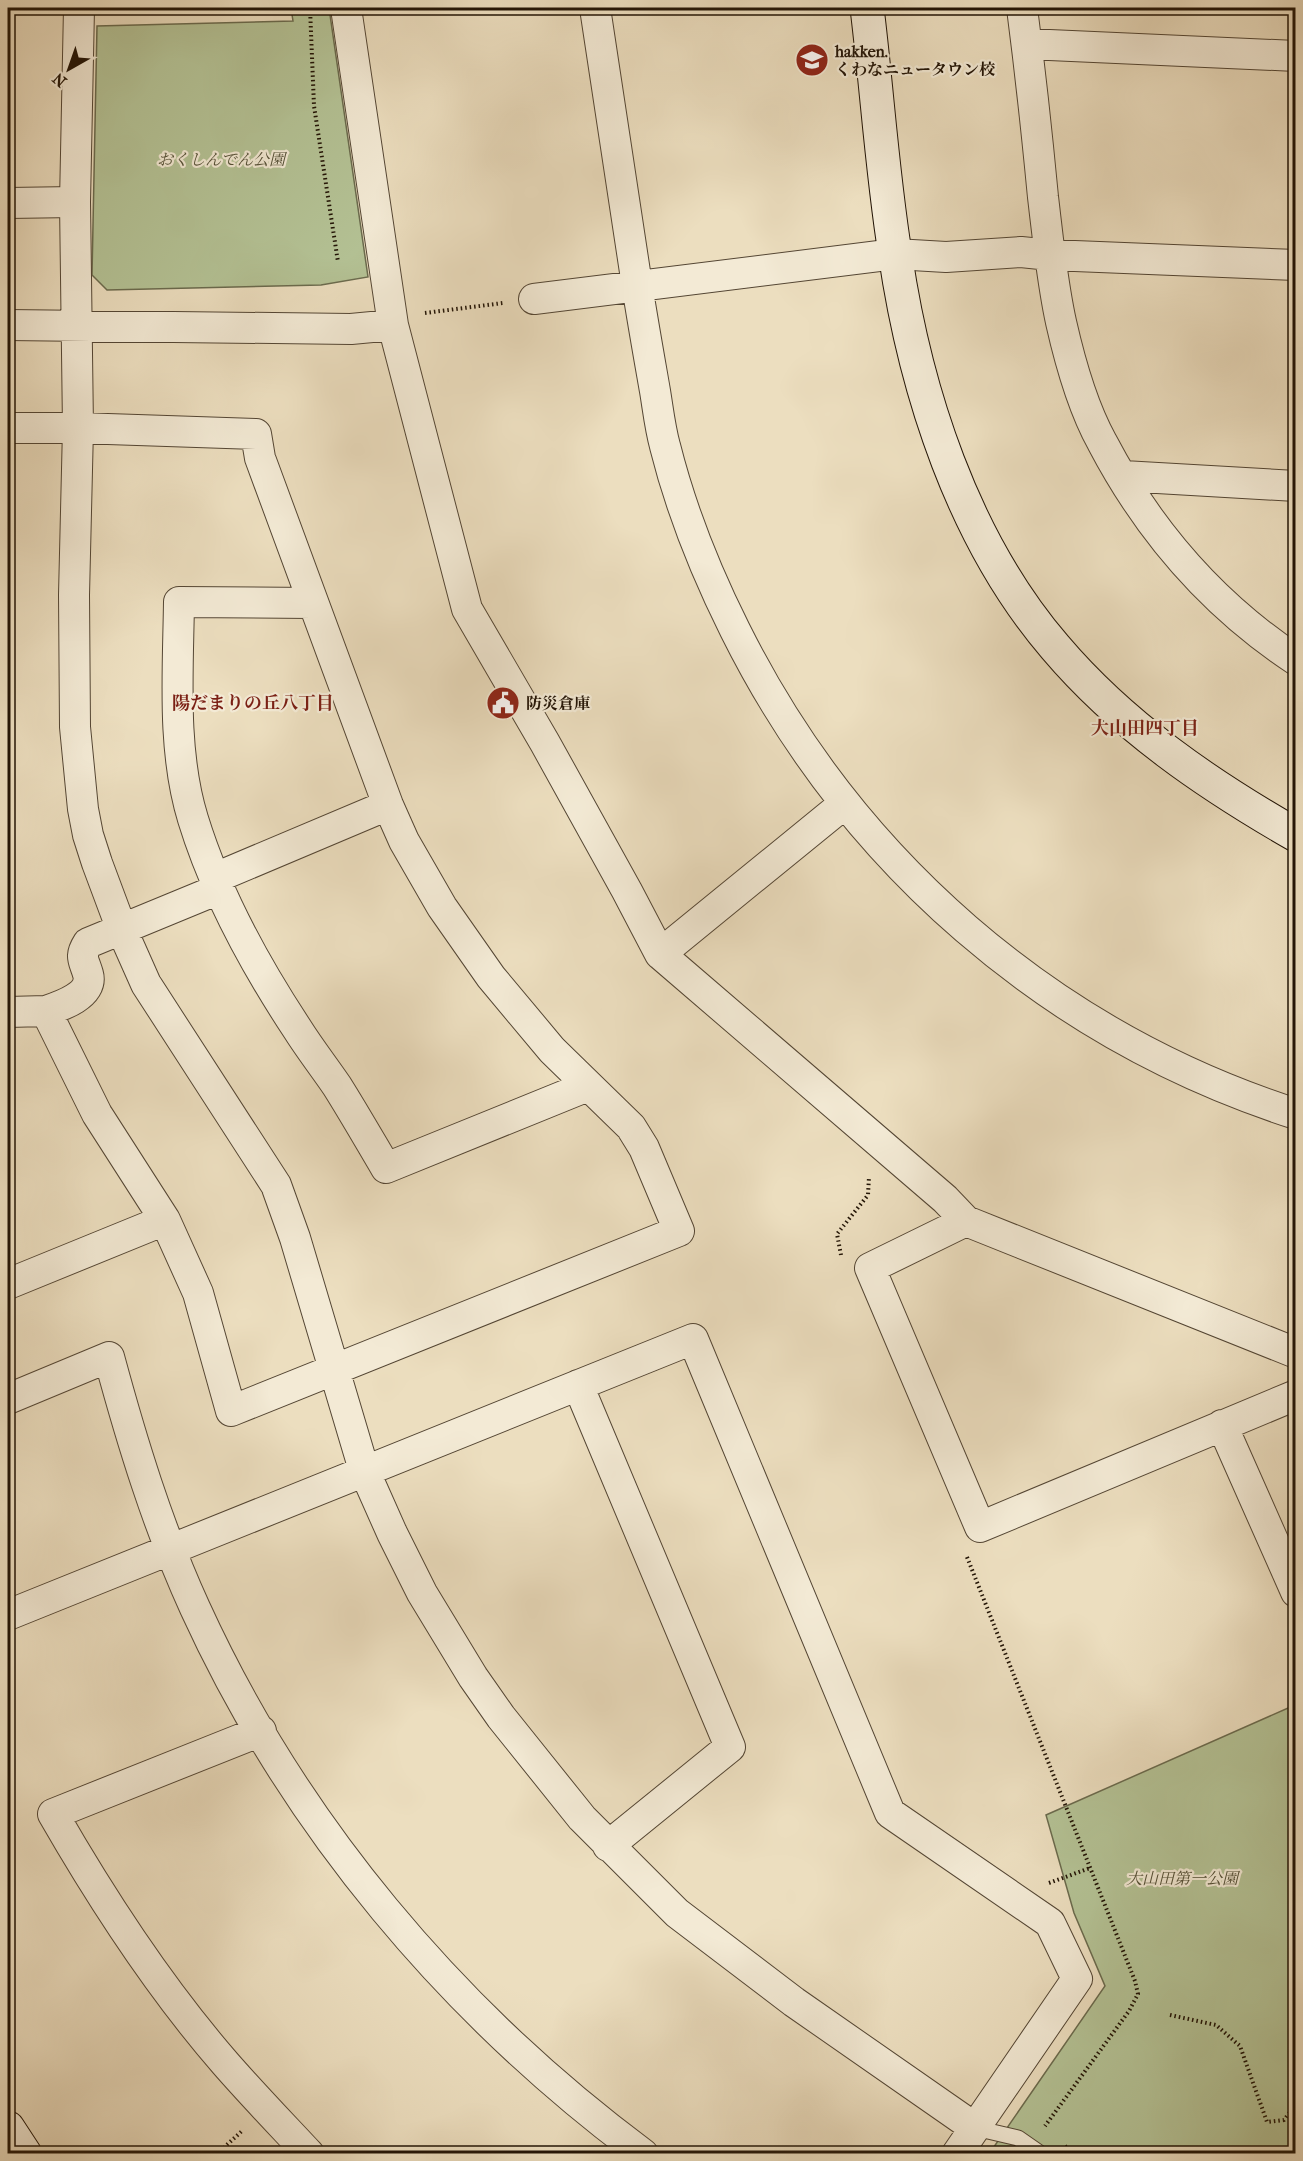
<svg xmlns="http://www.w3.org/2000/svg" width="1303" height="2161" viewBox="0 0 1303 2161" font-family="'IM FELL French Canon','Noto Serif JP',serif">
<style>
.green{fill:#b4c295;stroke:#6b6b4e;stroke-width:1.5}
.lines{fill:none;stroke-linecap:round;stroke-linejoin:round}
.lane-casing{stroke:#544634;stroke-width:17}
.street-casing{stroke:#544634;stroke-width:32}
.secondary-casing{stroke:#221406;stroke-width:35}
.path{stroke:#221406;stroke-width:4;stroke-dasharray:1.5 3;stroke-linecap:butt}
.lane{stroke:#f3ead5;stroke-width:15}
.street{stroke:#f3ead5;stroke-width:30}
.secondary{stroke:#f3ead5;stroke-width:33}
.labels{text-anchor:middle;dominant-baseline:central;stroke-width:4.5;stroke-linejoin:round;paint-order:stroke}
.poi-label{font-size:16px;font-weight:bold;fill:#221406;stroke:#f3ead5;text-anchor:start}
.park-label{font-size:16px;font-style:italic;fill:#555138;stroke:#f3ead5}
.neighbourhood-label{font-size:18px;font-weight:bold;fill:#7a1f14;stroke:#f3ead5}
</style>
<rect width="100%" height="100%" fill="#ecdebf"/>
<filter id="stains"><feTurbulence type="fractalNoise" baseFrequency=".00333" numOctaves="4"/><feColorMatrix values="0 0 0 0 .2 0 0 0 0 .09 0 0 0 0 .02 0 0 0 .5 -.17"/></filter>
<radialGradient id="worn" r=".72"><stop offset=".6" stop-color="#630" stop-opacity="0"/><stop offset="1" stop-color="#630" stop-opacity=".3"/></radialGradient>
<path class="green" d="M291 8H329L368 277 321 285 107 290 92 275 97 26 293 21Z
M1295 1705V2153L989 2154 1105 1986 1074 1913 1046 1815Z"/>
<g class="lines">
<defs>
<path id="lane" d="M975 2128 1018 2138 1041 2154"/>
<path id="street" d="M79 8 75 202 78 428 74 595 75 727 83 809 88 835 97 863 122 930 146 984 276 1185 295 1238 364 1470 392 1533 422 1593 473 1677 501 1717 582 1818 677 1913 794 2002 975 2128
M346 8 393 325 467 609 545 743 627 891 660 954 945 1199 966 1221 1296 1353
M595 8C608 96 621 184 635 272 641 312 648 351 655 391 658 409 660 428 665 446 681 510 706 572 735 630 850 861 1050 1035 1296 1114
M1022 8C1030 70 1037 134 1043 197 1048 239 1052 281 1061 322 1070 362 1082 406 1102 442 1148 530 1213 605 1296 660
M1027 44 1296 56
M8 203 75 202
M534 299 895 254 946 257 1021 252 1050 255 1296 265
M8 325 351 329 393 325
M8 428H78L256 434 260 458 388 805 404 841 442 907 491 977 552 1050 631 1127 644 1148 679 1231 231 1411 198 1293 165 1220 8 1284
M1123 476 1296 486
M312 603 179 602C178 673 172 751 193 819 216 894 255 965 298 1030 310 1049 324 1067 337 1086 354 1113 370 1141 386 1168L588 1086
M215 878 388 805
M660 954 844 804
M46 1011C61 1006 94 995 88 974 84 960 79 957 88 943L219 889
M8 1012 46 1011 97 1114 165 1220
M966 1221 870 1268 980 1527 1296 1395
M578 1385 730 1747 608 1846
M8 1399 109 1357C132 1442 158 1527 195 1608 294 1825 452 2012 643 2154
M1222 1425 1296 1592
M8 1615 693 1339 890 1813 1050 1923 1077 1979 957 2154
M261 1731 53 1814C103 1901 159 1987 225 2063 252 2094 281 2124 309 2154"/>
<path id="secondary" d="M867 8C877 89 882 172 895 253 915 391 963 540 1055 647 1122 726 1207 784 1296 835
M8 2128 25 2154"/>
</defs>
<use href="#lane" class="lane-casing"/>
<use href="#street" class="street-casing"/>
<use href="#secondary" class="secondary-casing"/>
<path class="path" d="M310 8 314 106 338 262
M110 12H311
M425 313 503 303
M841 1255 837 1234 868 1195 869 1177
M967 1557 1135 1981 1138 1994 1129 2011 1045 2126
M1049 1883 1090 1868
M1170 2015 1216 2025 1240 2046 1267 2122 1284 2120 1296 2104
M1065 2146 1076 2154
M217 2154 243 2130"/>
<use href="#lane" class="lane"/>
<use href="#street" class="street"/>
<use href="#secondary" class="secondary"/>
</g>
<defs>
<symbol id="school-disc" viewBox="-11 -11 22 22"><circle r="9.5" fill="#8f2418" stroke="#f3ead5"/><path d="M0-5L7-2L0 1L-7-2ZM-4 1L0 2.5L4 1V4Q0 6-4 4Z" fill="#fff"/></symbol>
<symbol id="civic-disc" viewBox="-11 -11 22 22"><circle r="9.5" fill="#8f2418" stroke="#f3ead5"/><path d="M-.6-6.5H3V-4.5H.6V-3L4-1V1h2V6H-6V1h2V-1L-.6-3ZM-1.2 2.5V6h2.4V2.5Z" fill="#fff"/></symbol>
</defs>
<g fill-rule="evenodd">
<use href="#school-disc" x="793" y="41" width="38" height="38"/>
<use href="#civic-disc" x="484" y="684" width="38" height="38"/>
</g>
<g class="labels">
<g class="poi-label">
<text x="835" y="51">hakken.<tspan x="835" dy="18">くわなニュータウン校</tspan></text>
<text x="526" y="703">防災倉庫</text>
</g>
<g class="park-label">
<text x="221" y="159">おくしんでん公園</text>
<text x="1182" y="1878">大山田第一公園</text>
</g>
<g class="neighbourhood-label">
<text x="253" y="703">陽だまりの丘八丁目</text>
<text x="1145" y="728">大山田四丁目</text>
</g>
</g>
<rect width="1303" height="2161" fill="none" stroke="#ecdebf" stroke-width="30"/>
<rect x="9" y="9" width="1285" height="2143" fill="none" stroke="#221406" stroke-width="3"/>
<rect x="15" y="15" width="1273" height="2131" fill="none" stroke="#221406" stroke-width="1.5"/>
<g transform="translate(69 69) rotate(220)" stroke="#f3ead5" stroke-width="4.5" paint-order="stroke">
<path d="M0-4.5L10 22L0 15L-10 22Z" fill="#221406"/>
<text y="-9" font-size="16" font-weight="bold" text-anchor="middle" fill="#221406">N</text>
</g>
<rect width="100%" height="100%" filter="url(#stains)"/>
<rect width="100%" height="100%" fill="url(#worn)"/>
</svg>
